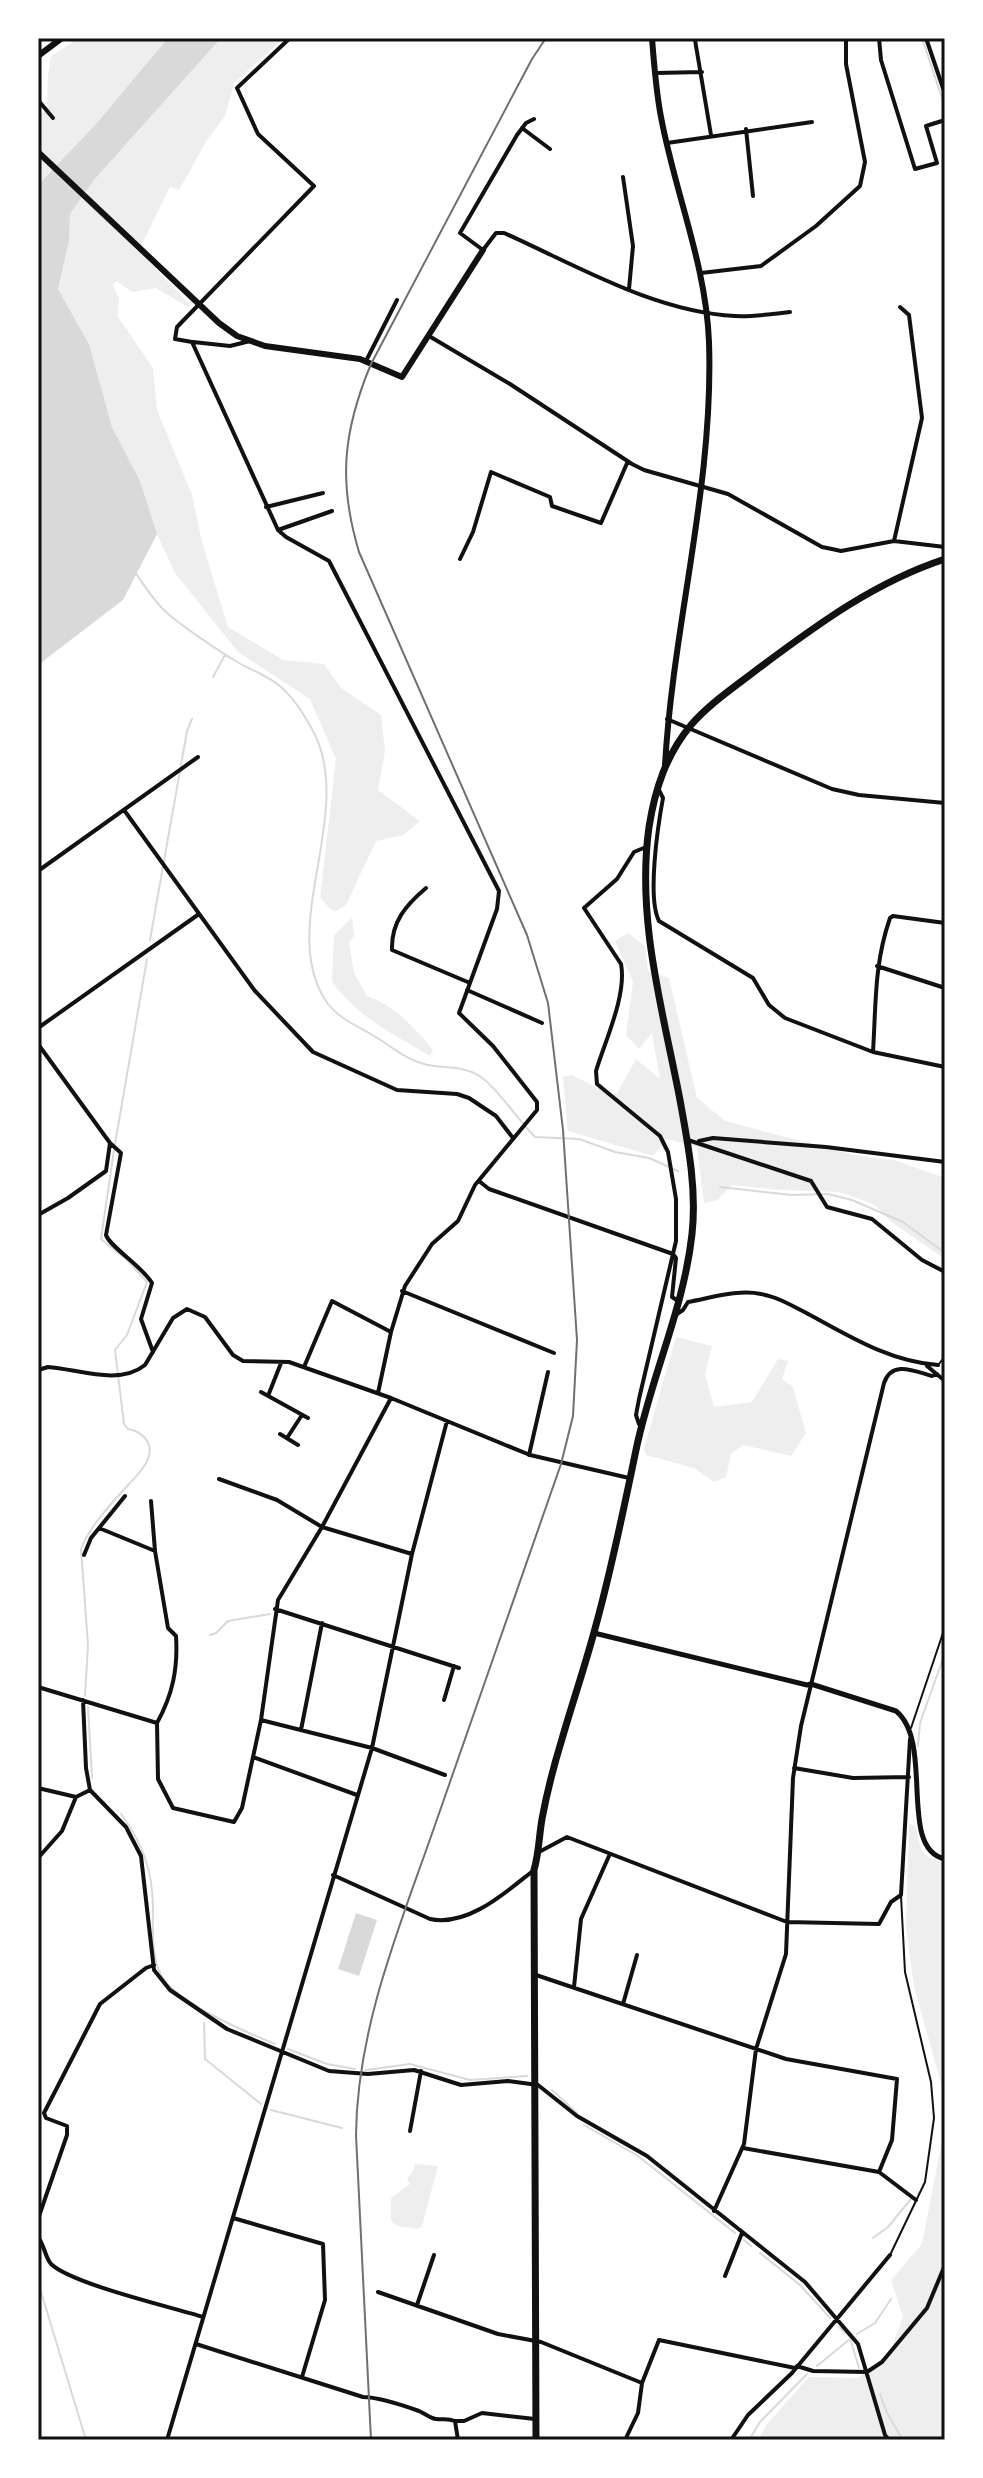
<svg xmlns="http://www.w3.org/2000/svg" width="983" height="2478" viewBox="0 0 983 2478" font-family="Commissioner,sans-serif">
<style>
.green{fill:#eee}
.water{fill:#d9d9d9}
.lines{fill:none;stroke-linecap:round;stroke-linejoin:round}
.stream{stroke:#d9d9d9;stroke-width:2}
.service{stroke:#111;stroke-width:2}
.minor{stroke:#111;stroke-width:4}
.tertiary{stroke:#111;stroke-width:5}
.secondary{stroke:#111;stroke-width:6}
.primary{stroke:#111;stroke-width:6}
.trunk{stroke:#111;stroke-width:7}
.rail{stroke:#707070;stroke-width:2}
.neatline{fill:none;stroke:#111;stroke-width:3}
</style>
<rect width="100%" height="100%" fill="#fff"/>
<path class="green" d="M79 38H168L96 124 38 185V117L47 110 48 74 51 56Z
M221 38H284L234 83 225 116 207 140 179 190 170 187 142 244 136 248 190 305 188 307 156 288 132 292 116 281 113 285 119 299 118 317 153 368 157 410 192 495 202 542 228 627 283 660 324 664 341 688 381 715 385 751 378 790 420 821 403 835 376 841 346 905 334 912 320 898 336 759 310 699 238 652 175 573 157 534 140 481 112 427 89 344 58 289 69 241 70 214 94 180Z
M352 918 354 936 349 943 354 973 367 996C395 1006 414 1027 433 1050L430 1056C395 1035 355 1016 332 981L334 935Z
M628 933 645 946 648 971 669 978 697 1098 725 1121 854 1155 894 1160 945 1178V1259L890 1221 876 1206 865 1201 839 1192 781 1190 732 1185 717 1200 704 1203 697 1147 667 1139 653 1156 568 1131 563 1077 572 1075 615 1097 636 1059 660 1079 652 1033 639 1049 626 1035 633 982 615 941Z
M676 1337 712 1346 705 1374 714 1407 752 1402 778 1359 788 1361 782 1379 793 1387 806 1433 791 1456 743 1445 731 1454 726 1477 714 1482 694 1468 646 1455 644 1449Z
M909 1823 916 1827C920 1849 921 1858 945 1863V2106L943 2090 914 1987 906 1927Z
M945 2125V2440H758L767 2424 809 2377 858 2378 890 2352 903 2317 891 2280 922 2244Z
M415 2164 438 2166 422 2226 418 2229 397 2226 391 2220V2198L410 2184 407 2178 412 2173Z"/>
<path class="water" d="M168 38H221L94 180 70 214 69 241 58 289 89 344 112 427 140 481 157 534 123 600 38 665V185L96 124Z
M356 1913 377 1920 359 1976 338 1969Z"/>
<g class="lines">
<path class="stream" d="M922 38 945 107
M135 572C144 585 153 600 165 611 180 625 220 652 239 663 253 671 269 676 281 687 296 700 307 719 316 737 353 819 276 932 328 1004 342 1022 364 1028 382 1041 396 1050 408 1060 424 1064 442 1069 461 1065 478 1075 496 1086 518 1120 535 1137L579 1139 615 1152 649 1158 678 1171
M213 677 225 655
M150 940 187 731 192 719
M115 1144 147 959
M720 1187 792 1195 828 1194 852 1200 903 1222 945 1253
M210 1635 216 1633 228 1621 270 1614
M85 1696 88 1645 81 1549C90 1525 112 1503 129 1484 136 1477 144 1469 148 1459 154 1443 143 1432 128 1429L124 1424 115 1350 127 1335 147 1282 127 1260 101 1239 114 1150
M88 1707 92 1778
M918 1746 920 1723 945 1653
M121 1814C142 1842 152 1869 153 1905 153 1926 151 1954 160 1973 172 2001 248 2033 275 2044
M204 2023 205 2059 261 2104
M288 2049 327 2064 355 2069
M366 2070 410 2064 470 2080 527 2076
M552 2090 577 2113
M271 2110 342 2128
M584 2125 638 2156 735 2233
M873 2238 888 2227 911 2199
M744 2240 751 2246
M760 2253 800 2285 830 2318
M38 2282 86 2440
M839 2327 850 2337
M857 2334 875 2323 891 2299
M851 2341 859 2368
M817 2366 850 2339
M880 2394 887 2413 903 2440
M749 2440 760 2422 807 2374"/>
<path class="service" d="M939 1364 945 1356
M911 1728 945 1627
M891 2253 925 2182 934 2118 931 2082 905 1972 901 1896"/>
<path class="minor" d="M290 38 237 88 258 134 314 186 177 327 175 339 192 342 278 530 286 537 329 561 499 891 497 909 459 1013 493 1046 537 1102V1110L475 1185 458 1221 432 1244 405 1286 391 1332 378 1393
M879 38 881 60 915 169 937 163 926 126 945 120
M926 38 945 94
M695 40 711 135
M656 73 702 72
M38 100 53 118
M534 119 526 123 517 135 460 233 483 250 496 233H504C576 265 654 312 735 316 753 317 772 314 790 312
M522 128 550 149
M746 129 753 196
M667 143 812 122
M623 177 633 246 629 289
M701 273 761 266 816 226 860 186 865 162 846 64V38
M429 336 510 384 632 464 644 470 728 494 822 547 832 549 841 551 894 541 945 547
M193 342 230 346 250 341
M366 361 397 300
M266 507 323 493
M278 530 332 511
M894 541 922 418 909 315 900 307
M460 559 473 532 491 472 550 497 552 506 601 523 628 461
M667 719 832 789 859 795 945 803
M658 788 663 798C658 825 647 898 659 921L753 978 769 1005 785 1018 873 1052 945 1067
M124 810 255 991 313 1052 397 1090 457 1094 469 1098 496 1116 513 1138
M38 871 198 757
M426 888C406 905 391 922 392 950L470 983
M877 966 945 988
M467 990 542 1023
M38 1028 199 914
M38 1044 110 1143 106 1171 68 1198 38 1215
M873 1052C876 1005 874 964 890 918L893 916 945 923
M688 1140 811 1181 827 1207 872 1219 922 1260 945 1272
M699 1141 713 1138 826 1147 945 1162
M110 1143 121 1153 106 1235C110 1247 142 1266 152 1283L141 1319 153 1352
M479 1181 489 1189 673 1254 676 1258 672 1297 678 1301
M402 1291 554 1353
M677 1314 683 1310 688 1302C711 1298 738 1289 761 1294 779 1297 796 1308 812 1316 852 1338 892 1362 938 1365
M927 1366 945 1381
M304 1367 332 1301 391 1332
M38 1370 48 1367C78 1369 119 1386 145 1365L173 1318 187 1309 205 1317 233 1355 243 1361 289 1362 391 1398 530 1455 629 1478
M261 1392 308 1418
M268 1396 281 1363
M639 1424 636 1415 639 1399 676 1241V1199L668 1152 660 1136 597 1084 596 1071C605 1041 627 995 621 964L584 908 617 879 634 852 646 847
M280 1434 298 1445
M287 1438 302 1415
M529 1455 548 1372
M219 1479 277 1500 322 1527 412 1554
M151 1501 155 1551 168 1628 176 1636C178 1668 173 1694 157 1723
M99 1528 155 1551
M84 1555 91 1538 125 1496
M275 1609 459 1668
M38 1687 157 1723 158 1779 173 1808 234 1822 242 1808 261 1720 278 1600 322 1527 391 1398
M83 1700 86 1768 90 1790 126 1827 141 1856 154 1970 170 1990 227 2029 329 2071 368 2074 414 2070 461 2085 508 2081 538 2085 577 2116 647 2156 805 2282 858 2344 885 2435 889 2440
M444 1700 454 1666
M261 1720 372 1748 445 1775
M301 1730 322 1623
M253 1757 357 1795
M794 1768 853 1778 909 1777
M38 1788 76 1797
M539 1852 567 1837 787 1922 879 1924 891 1902 901 1895 910 1739
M38 1858 62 1831 76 1797 90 1790
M333 1875 430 1919C468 1927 506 1892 534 1870
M536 1975 786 2059 897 2079 892 2140 879 2172 743 2148
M574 1987 581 1919 609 1856
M623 2004 637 1955
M410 2131 421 2071
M879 2172 916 2200
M714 2211 744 2144 756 2049 786 1954 793 1778 801 1726 884 1383C892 1360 914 1371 932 1376L937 1374
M233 2218 323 2244 325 2300 302 2377
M38 2219 67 2135V2126L46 2118 44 2113 100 2004 146 1968 154 1965
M38 2237C44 2244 45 2257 51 2264 72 2284 171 2307 203 2317
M725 2276 742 2233
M378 2292 498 2334 541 2342 642 2383 638 2413 625 2440
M417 2305 434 2255
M196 2344 363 2397C377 2397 405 2406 419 2411 424 2413 431 2419 436 2419 444 2420 447 2418 455 2421
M797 2366 813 2371 867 2372 882 2362 927 2308 945 2265
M642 2383 659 2340 795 2368
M38 2385V2387
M167 2440 372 1748 412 1554 447 1421
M458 2440 455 2421H464L482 2413 535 2419
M731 2440 748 2415 792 2373 890 2255"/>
<path class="tertiary" d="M594 1633 807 1685 811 1684 896 1711C935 1743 897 1849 945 1859"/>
<path class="secondary" d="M652 38C654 64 656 91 661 117 675 193 706 264 709 342 714 485 673 624 665 765
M38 152 219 323 237 336 265 346 360 359 402 377 483 250"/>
<path class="primary" d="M38 56 62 38"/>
<path class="trunk" d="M536 2440 534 1870C539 1853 539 1836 542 1819 547 1792 554 1765 562 1739 573 1701 586 1663 596 1625 612 1567 624 1508 636 1450 651 1377 684 1308 692 1234 697 1189 688 1144 680 1100 663 1011 636 919 649 827 655 789 666 755 691 725 710 703 736 686 759 668 818 624 875 582 945 559"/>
<path class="rail" d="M371 2440 356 2135C357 2027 400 1926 435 1825 477 1705 519 1584 561 1464L573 1416 577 1340 563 1130 548 1003 527 935 359 552C338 482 343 431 371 364L532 59 546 38"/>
</g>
<rect width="983" height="2478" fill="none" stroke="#ffffff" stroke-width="80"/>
<rect x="40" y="40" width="903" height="2398" class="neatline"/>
</svg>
